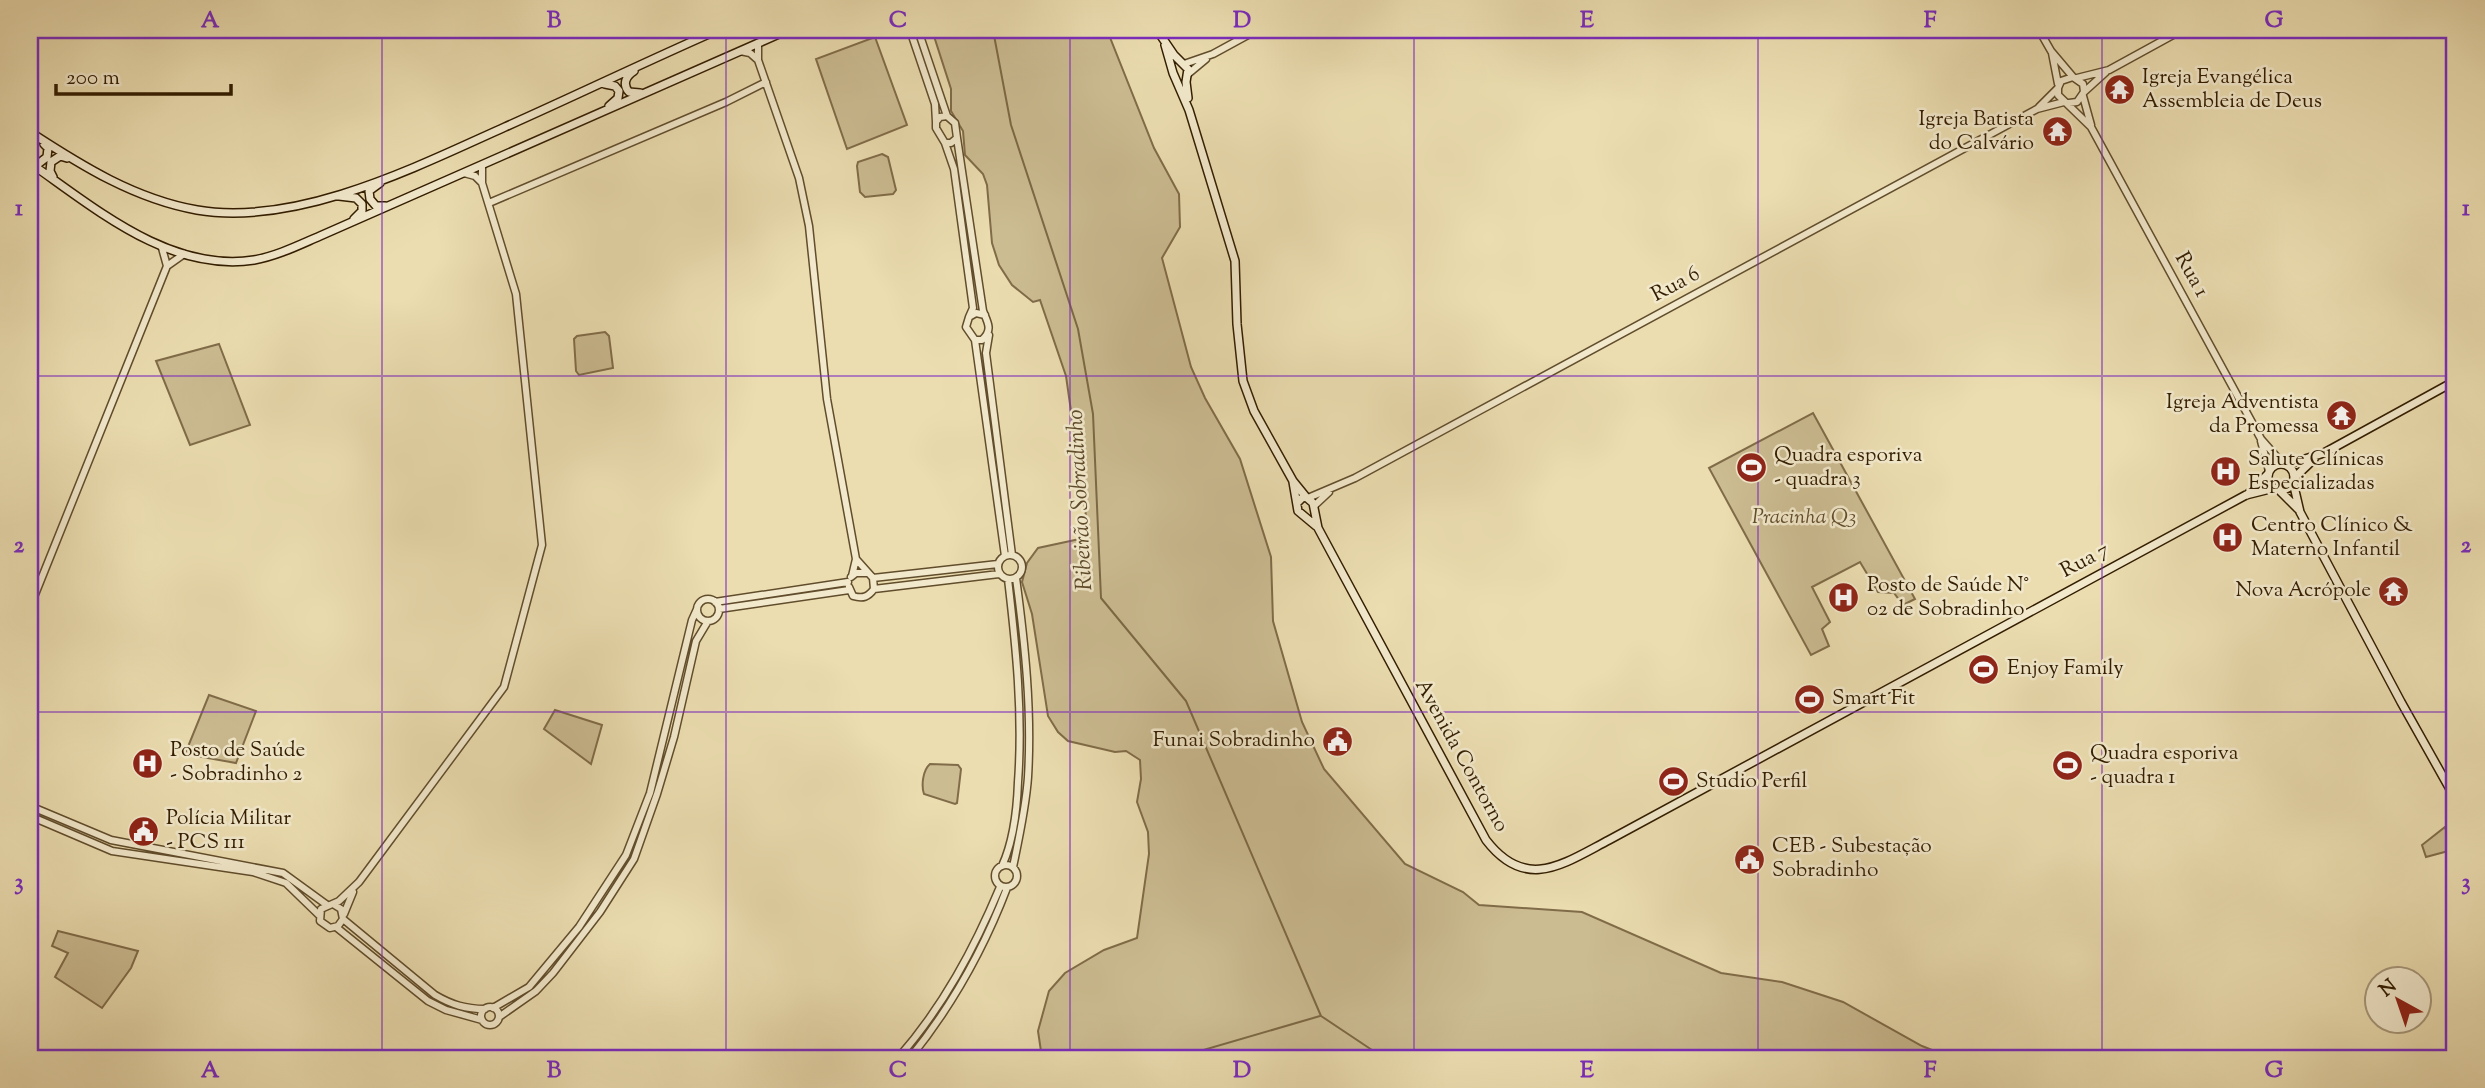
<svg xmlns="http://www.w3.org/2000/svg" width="2485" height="1088" viewBox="0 0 2485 1088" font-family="'Sorts Mill Goudy',serif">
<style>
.green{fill:#ccbc92;stroke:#806c49;stroke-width:2}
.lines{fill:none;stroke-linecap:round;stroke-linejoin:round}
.stream{stroke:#7c6946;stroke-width:2}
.tertiary-casing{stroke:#614d2c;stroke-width:9}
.secondary-casing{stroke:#331d00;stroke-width:10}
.tertiary{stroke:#f2e9cc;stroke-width:6}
.secondary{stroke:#f2e9cc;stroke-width:7}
.grid{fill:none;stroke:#7b2cbf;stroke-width:2;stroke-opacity:0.55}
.labels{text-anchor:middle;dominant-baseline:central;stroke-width:5;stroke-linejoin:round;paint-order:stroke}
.poi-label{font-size:21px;fill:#331d00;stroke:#f2e9cc;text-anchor:start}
.street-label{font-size:21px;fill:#331d00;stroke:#f2e9cc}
.park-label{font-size:21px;font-style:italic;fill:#614d2c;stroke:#f2e9cc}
.water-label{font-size:23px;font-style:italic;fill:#5d4929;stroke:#f2e9cc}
.neatline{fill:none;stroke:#7b2cbf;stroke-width:2.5}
.grid-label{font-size:23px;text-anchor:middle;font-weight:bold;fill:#7b2cbf}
</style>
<rect width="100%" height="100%" fill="#ebddb0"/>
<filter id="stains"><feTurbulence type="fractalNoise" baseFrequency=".00286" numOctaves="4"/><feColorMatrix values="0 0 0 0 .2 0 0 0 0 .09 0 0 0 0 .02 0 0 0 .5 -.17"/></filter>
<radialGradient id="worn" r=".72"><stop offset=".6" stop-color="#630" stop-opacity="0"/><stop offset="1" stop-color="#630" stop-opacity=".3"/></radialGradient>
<path class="green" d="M932 30H1107L1154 148 1179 194 1180 227 1162 258 1191 367 1205 398 1240 459 1271 557 1273 621 1302 722 1324 769 1405 864 1463 892 1479 905 1582 912 1721 973 1782 982 1843 1002 1922 1046 1952 1058H1042L1038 1031 1049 991 1065 973 1104 950 1137 938 1149 854 1148 832 1137 802 1141 779 1140 760 1126 751 1115 752 1068 741 1058 732 1048 716 1032 614 1022 582 1027 563 1038 548 1089 537 1066 376 1040 300 1033 302 1012 285 999 265 992 243 987 185 983 174 965 155 963 131 951 111V89Z
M875 37 907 125 847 149 816 59Z
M882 154 888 157 896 190 893 194 865 197 860 192 857 166 858 162Z
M605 332 609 336 613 368 579 375 576 371 574 339 577 336Z
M219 344 250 425 190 445 156 361Z
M1813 413 1915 599 1903 605 1894 593 1878 592 1860 562 1812 587 1830 622 1822 629 1829 646 1811 655 1709 468Z
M209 695 256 711 236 763 185 754Z
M555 710 602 725 591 764 544 729Z
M930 764 958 765 961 769 957 803 955 804 924 794C921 785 923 770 930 764Z
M2445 827 2452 850 2426 857 2422 845Z
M58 931 138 951 131 968 102 1008 55 977 68 953 52 946Z"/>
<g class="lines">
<path class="stream" d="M993 30 1011 125 1078 329 1093 414 1101 598 1186 701 1321 1016 1384 1058
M1176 1058 1320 1016"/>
<defs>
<path id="tertiary" d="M910 30 935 104 936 122
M918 30 947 116
M2039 30 2051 51 2073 77
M758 43V60L799 178 809 226 827 399 856 559 852 576
M740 51 750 53 758 60
M2052 53 2058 84
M1184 64 1213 54 1257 30
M1188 74 1206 59
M2077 78 2109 70 2182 30
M2084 92 2106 72
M2083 96 2091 125
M2069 103 2077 102 2084 92 2083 84 2073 77 2061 81 2058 88V95L2091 127 2261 439 2283 464
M2039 107 2058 88
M957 138 983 311C988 323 993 330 982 340H975L966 327 969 317 976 313 985 315
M945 143H951L957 138 955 123 947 116 940 117 936 122V128L945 143 954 169 973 308 969 317
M464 173 475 176 482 183
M489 203 726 102 766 82
M162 248 167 266
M989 335 986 353 1012 555
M975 340 1005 556
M2261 441 2269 471
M1308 498 1355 478 2037 109 2064 102
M1314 506 1329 492
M998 567a12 12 0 1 1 24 0a12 12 0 1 1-24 0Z
M851 577 856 573H866
M873 578 998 564
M849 587 853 596C863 599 868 597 874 589L873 578 856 559
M874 589 999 574
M697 610a11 11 0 1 1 22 0a11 11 0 1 1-22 0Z
M715 602 848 582
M30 607 167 266 184 254
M719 609 849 590
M30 806 111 840 283 873 327 905
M30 816 112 851 253 872 286 883 319 915
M995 876a11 11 0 1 1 22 0a11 11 0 1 1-22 0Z
M1002 866C1014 840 1017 810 1018 782 1023 714 1016 647 1008 579
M1013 867C1019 838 1026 807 1028 777 1032 710 1025 644 1016 578
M333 904 341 909 343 919 338 926 330 928 320 921 321 909 339 901 359 882 504 687 542 545 516 294 482 183V165
M344 914 353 892
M343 919 435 995C452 1005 466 1009 485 1009
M336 927 428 1001 446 1010 482 1020
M481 1016a9 9 0 1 1 18 0a9 9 0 1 1-18 0Z
M493 1008 529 987 579 927 626 855 650 793 692 620 697 609
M499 1017 536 991 553 973 600 912 634 859 657 794 674 737 696 641 708 621
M898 1058C943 1007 974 949 1000 887
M910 1058C952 1006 983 951 1007 888"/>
<path id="secondary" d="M1157 30 1174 55 1188 69 1186 82 1188 98
M1165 45 1173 73 1189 110 1235 261 1237 324 1243 381 1254 411 1293 481 1306 497
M634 71C626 76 622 84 629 92L640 93
M605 84 615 86 619 91 618 98 609 106
M30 132C82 166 135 199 197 210 297 227 416 167 505 127 577 95 647 61 718 30
M30 162 38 164 47 157 48 148 44 144
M30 163C95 208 170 273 254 260 277 256 299 245 320 236L788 30
M53 177 50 171 51 162 60 156 67 158
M380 183 369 191 370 199 376 206H385
M339 196 356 198 362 204V211L354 219
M2268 477a13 13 0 1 1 26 0a13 13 0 1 1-26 0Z
M2286 465 2324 453 2455 381
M2294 478 2314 459
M1293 482 1298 511 1316 526
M2293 482 2300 512 2401 702 2455 798
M2279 490 2298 509
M2247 495 2268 474
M1297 503 1302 498 1306 497 1313 503 1318 528 1486 840C1526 892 1563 864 1609 840L2246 495 2274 488"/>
</defs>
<use href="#tertiary" class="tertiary-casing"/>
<use href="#secondary" class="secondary-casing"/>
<use href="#tertiary" class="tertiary"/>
<use href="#secondary" class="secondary"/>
</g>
<path class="grid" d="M382 30V1058M726 30V1058M1070 30V1058M1414 30V1058M1758 30V1058M2102 30V1058M30 376H2455M30 712H2455"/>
<defs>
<symbol id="temple-disc" viewBox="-11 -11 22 22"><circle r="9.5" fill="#8f2418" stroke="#f2e9cc"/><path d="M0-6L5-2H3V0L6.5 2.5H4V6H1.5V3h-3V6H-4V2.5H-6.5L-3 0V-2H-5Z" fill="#fff"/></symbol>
<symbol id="stadium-disc" viewBox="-11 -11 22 22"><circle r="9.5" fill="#8f2418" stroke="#f2e9cc"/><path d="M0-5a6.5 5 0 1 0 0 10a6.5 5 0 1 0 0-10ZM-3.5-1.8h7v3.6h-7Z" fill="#fff"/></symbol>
<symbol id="hospital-disc" viewBox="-11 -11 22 22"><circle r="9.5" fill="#8f2418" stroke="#f2e9cc"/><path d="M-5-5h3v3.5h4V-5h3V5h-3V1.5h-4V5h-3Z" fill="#fff"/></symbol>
<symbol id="civic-disc" viewBox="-11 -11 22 22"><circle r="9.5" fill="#8f2418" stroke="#f2e9cc"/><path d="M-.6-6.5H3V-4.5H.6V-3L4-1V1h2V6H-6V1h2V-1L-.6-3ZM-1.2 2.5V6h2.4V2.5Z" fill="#fff"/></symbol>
</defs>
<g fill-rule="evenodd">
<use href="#temple-disc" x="2102" y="72" width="35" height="35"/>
<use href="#temple-disc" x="2040" y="114" width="35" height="35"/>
<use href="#temple-disc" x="2324" y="398" width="35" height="35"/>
<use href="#stadium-disc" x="1734" y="450" width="35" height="35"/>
<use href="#hospital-disc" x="2208" y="454" width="35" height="35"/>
<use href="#hospital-disc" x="2210" y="520" width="35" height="35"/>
<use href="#temple-disc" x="2376" y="574" width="35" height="35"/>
<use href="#hospital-disc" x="1826" y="580" width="35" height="35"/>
<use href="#stadium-disc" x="1966" y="652" width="35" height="35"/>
<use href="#stadium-disc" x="1792" y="682" width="35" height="35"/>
<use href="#civic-disc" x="1320" y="724" width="35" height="35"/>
<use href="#hospital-disc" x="130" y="746" width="35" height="35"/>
<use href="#stadium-disc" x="2050" y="748" width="35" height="35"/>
<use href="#stadium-disc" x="1656" y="764" width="35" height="35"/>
<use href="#civic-disc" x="126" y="814" width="35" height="35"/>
<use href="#civic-disc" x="1732" y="842" width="35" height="35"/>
</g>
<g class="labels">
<g class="poi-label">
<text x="2142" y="78">Igreja Evangélica<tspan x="2142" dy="24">Assembleia de Deus</tspan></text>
<text x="2034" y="120" text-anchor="end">Igreja Batista<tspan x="2034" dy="24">do Calvário</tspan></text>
<text x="2319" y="403" text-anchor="end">Igreja Adventista<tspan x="2319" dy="24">da Promessa</tspan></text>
<text x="1774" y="456">Quadra esporiva<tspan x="1774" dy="24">- quadra 3</tspan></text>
<text x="2248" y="460">Salute Clínicas<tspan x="2248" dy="24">Especializadas</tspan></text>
<text x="2251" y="526">Centro Clínico &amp;<tspan x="2251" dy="24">Materno Infantil</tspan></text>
<text x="1867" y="586">Posto de Saúde N°<tspan x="1867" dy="24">02 de Sobradinho</tspan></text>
<text x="2371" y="591" text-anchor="end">Nova Acrópole</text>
<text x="2007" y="669">Enjoy Family</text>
<text x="1832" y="699">Smart Fit</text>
<text x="1315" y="741" text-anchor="end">Funai Sobradinho</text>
<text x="170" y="751">Posto de Saúde<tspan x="170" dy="24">- Sobradinho 2</tspan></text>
<text x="2090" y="754">Quadra esporiva<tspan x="2090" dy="24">- quadra 1</tspan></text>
<text x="1696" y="782">Studio Perfil</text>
<text x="166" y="819">Polícia Militar<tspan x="166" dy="24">- PCS 111</tspan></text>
<text x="1772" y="847">CEB - Subestação<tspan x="1772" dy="24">Sobradinho</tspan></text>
</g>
<g class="street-label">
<text transform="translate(2191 275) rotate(61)">Rua 1</text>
<text transform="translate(1676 285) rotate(-28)">Rua 6</text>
<text transform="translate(2085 561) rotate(-28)">Rua 7</text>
<text transform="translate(1461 756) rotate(61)">Avenida Contorno</text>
</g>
<g class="park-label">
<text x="1804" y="518">Pracinha Q3</text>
</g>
<g class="water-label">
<text transform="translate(1081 500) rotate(-93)">Ribeirão Sobradinho</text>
</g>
</g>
<rect width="2485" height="1088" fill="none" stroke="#ebddb0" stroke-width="77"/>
<g transform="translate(2398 1000) rotate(320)"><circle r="33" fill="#f2e9cc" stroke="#a6977a" stroke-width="2"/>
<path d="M0-5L12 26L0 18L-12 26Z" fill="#8f2418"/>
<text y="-10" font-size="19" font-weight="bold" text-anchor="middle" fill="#331d00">N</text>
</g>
<path d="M56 84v10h175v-10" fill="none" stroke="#331d00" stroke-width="3.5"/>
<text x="66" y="84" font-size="21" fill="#331d00" stroke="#f2e9cc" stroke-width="5" paint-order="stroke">200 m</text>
<rect x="38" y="38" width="2408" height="1012" class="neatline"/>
<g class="grid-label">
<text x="210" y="27">A</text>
<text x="554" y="27">B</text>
<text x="898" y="27">C</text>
<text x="1242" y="27">D</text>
<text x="1587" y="27">E</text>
<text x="1930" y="27">F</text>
<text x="2274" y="27">G</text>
<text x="19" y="215">1</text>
<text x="2466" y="215">1</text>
<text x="19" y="552">2</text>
<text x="2466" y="552">2</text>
<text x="19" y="889">3</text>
<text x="2466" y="889">3</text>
<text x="210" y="1077">A</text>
<text x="554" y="1077">B</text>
<text x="898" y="1077">C</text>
<text x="1242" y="1077">D</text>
<text x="1587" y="1077">E</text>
<text x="1930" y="1077">F</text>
<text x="2274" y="1077">G</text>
</g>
<rect width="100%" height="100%" filter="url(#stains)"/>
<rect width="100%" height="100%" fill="url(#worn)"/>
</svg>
